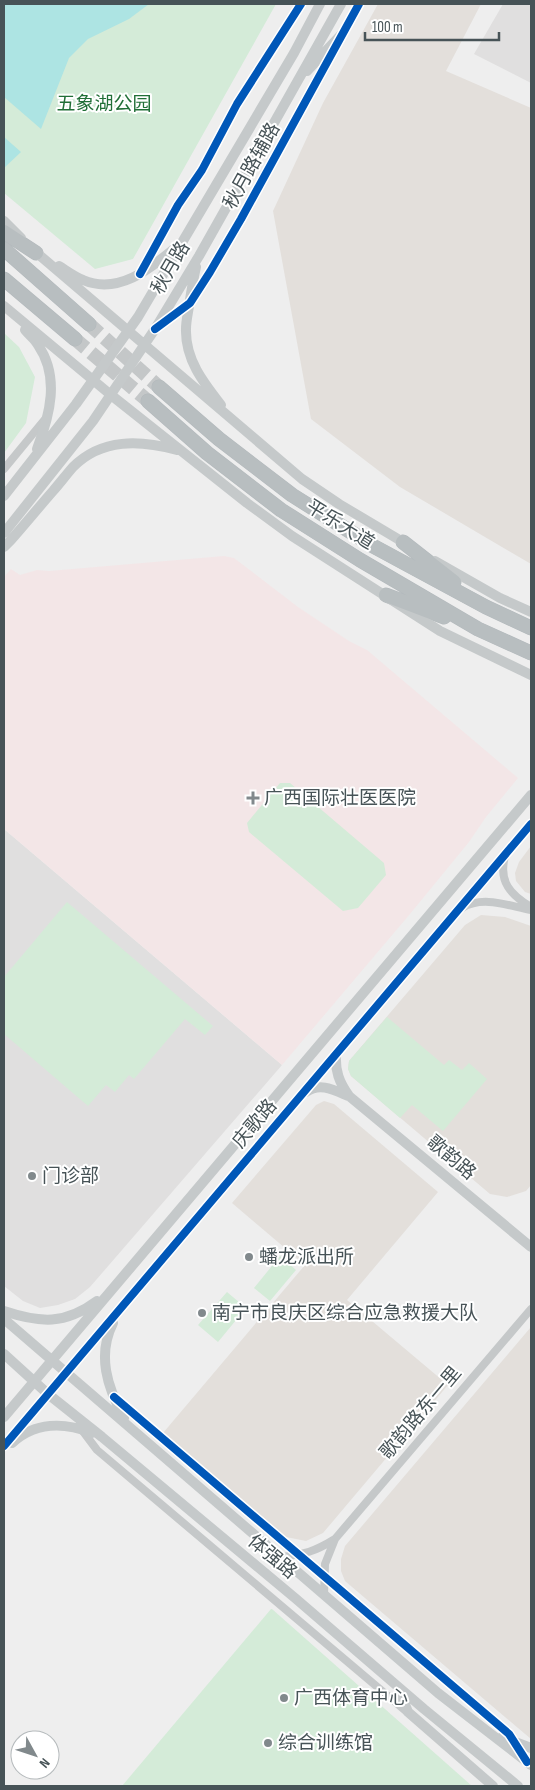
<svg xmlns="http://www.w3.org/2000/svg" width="535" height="1790" viewBox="0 0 535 1790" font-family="'Sofia Sans Condensed','Noto Sans SC',sans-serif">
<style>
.commercial{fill:#e3dfdb}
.education{fill:#e0dfdf}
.medical{fill:#f3e6e7}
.green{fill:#d4ebd8}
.water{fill:#ade4e3}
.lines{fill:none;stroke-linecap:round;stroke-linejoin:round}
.highway-tunnel{stroke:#c4c7c8;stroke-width:14;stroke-dasharray:14 7;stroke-linecap:butt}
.highway-casing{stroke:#b3b9bc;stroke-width:15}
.street{stroke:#c5c8c9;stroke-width:8}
.secondary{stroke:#c5c9ca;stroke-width:10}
.highway{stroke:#b8bec0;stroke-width:14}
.cycleway-casing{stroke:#fff;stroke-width:11}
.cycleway{stroke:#0057b8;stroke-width:8}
.poi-dot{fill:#81898c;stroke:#fff;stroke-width:2}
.labels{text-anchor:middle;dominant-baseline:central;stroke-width:4;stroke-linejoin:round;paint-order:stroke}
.park-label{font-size:19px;fill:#216f37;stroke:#fff}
.street-label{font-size:19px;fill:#475357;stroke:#fff}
.poi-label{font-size:19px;fill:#475357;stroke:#fff;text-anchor:start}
</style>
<rect width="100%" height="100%" fill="#eee"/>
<path class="commercial" d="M378 4H481L446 71 531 108V564L400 487 311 419 273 211 323 103Z
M531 846V894L525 892 516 881 515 873 519 862Z
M481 915 505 917 531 926V1185L526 1191 507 1197 490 1194 351 1076 348 1069 349 1061 465 925Z
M324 1101 334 1104 438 1192 347 1300 448 1385 323 1533 306 1541 286 1537 163 1433 305 1265 232 1203 316 1105Z
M531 1327V1739L345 1581 341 1571V1559L345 1546Z"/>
<path class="education" d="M503 4H531V83L474 54Z
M4 829 282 1065 90 1287 75 1299 58 1305 40 1308 23 1301 4 1286Z"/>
<path class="medical" d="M224 556 234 558 298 607 349 641 367 650 518 778 486 817 469 842 410 914 282 1065 4 829V577L11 569 20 575 37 570 49 571Z"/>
<path class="green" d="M4 4H276L133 259 95 269 4 193Z
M4 333 19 347 35 377 26 423 4 453Z
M280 783H290L384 863 386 875 358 908 343 911 249 832 247 823Z
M67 902 213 1026 205 1035 185 1019 134 1079 129 1075 115 1092 106 1085 88 1106 4 1034V977Z
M387 1017 444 1065 449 1060 462 1070 469 1063 487 1079 443 1131 412 1105 400 1118 351 1076 348 1069 349 1061Z
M280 1256 296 1270 270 1301 254 1288Z
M227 1292 246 1308 218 1342 198 1325Z
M271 1609H272L472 1786H122Z"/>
<path class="water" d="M4 4H149L129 19 88 39 69 58 41 129 4 97Z
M4 137 21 152 4 168Z"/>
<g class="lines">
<path class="highway-tunnel" d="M89 324 159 387
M75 339 148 401"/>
<defs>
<path id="highway" d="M4 232 36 253
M4 249 89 324
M4 279 75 339
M159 387 219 439 292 495 373 546 486 607 531 628
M148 401 207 453 281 510 360 560 478 629 531 653
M403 542 454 582
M386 595 444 617"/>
</defs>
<use href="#highway" class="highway-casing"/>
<path class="street" d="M141 272 178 205 202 170 237 104 301 4
M157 328 190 303 210 272 241 219 359 4
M4 469 46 418
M505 856C498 882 511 895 531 907
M462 908C483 895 509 906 531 910
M115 1398 509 1734 525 1758
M82 1430 97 1450 407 1712
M281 1557C305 1554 314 1552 335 1539L531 1309
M324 1595 325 1564 335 1539"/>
<path class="secondary" d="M307 71 341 35
M4 221 21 238
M31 248 302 479 339 504 408 545
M59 266C67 271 75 277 83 280 118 295 150 269 175 248
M196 267C193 280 191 293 189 306 188 313 186 321 186 329 185 359 203 382 221 405
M4 306 111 395 247 503 292 536 440 631 531 675
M25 330C29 335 35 339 38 345 60 377 50 415 37 449
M4 496 76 404 138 317 294 53 320 4
M4 533 93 421 155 329 199 256 341 4
M4 547 11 540C25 524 39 507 53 491 60 483 66 475 73 467 102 438 140 440 177 450
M435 561 500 598 531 612
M336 1054C335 1071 339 1082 349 1096L531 1247
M306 1092C320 1082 334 1090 348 1096
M4 1311C40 1323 65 1325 97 1301
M4 1319 438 1693 531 1765
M113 1323C97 1355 107 1387 124 1418
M4 1354 48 1394 102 1437 295 1598 424 1709 518 1786
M4 1417 531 795
M12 1443C35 1422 64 1422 92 1433
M4 1446 531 824
M399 1689 408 1712 493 1786
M502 1737 531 1748"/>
<use href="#highway" class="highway"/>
<defs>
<path id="cycleway" d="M140 274 178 205 202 170 237 104 301 4
M155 329 190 303 210 272 241 219 359 4
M114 1397 509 1734 527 1762
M4 1446 531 824"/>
</defs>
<use href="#cycleway" class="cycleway-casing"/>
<use href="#cycleway" class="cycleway"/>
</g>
<g class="poi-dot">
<path d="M250.5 790.5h5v5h5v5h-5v5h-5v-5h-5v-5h5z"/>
<circle cx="32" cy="1176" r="5"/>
<circle cx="249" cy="1257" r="5"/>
<circle cx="202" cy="1313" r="5"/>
<circle cx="284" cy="1698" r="5"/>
<circle cx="268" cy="1743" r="5"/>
</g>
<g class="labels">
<g class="park-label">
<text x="104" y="104">五象湖公园</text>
</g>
<g class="street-label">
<text transform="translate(252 166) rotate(-61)">秋月路辅路</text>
<text transform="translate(171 268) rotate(-60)">秋月路</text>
<text transform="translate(340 525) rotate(32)">平乐大道</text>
<text transform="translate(255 1124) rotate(-50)">庆歌路</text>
<text transform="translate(451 1158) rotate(40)">歌韵路</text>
<text transform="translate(421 1413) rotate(-50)">歌韵路东一里</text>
<text transform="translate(272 1557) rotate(40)">体强路</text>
</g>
<g class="poi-label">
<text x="264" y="798">广西国际壮医医院</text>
<text x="42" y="1176">门诊部</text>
<text x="259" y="1257">蟠龙派出所</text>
<text x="212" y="1313">南宁市良庆区综合应急救援大队</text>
<text x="294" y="1698">广西体育中心</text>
<text x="278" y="1743">综合训练馆</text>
</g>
</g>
<rect width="535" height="1790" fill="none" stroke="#475357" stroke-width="10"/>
<g transform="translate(35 1755) rotate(130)"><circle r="24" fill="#ffffff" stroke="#b5babc"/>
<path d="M0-4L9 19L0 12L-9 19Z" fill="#81898c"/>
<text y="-8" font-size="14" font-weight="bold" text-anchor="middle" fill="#475357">N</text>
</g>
<path d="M365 32v8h134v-8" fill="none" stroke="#475357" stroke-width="2.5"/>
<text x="372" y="32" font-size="15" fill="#475357" stroke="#ffffff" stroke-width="4" paint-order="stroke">100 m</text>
</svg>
